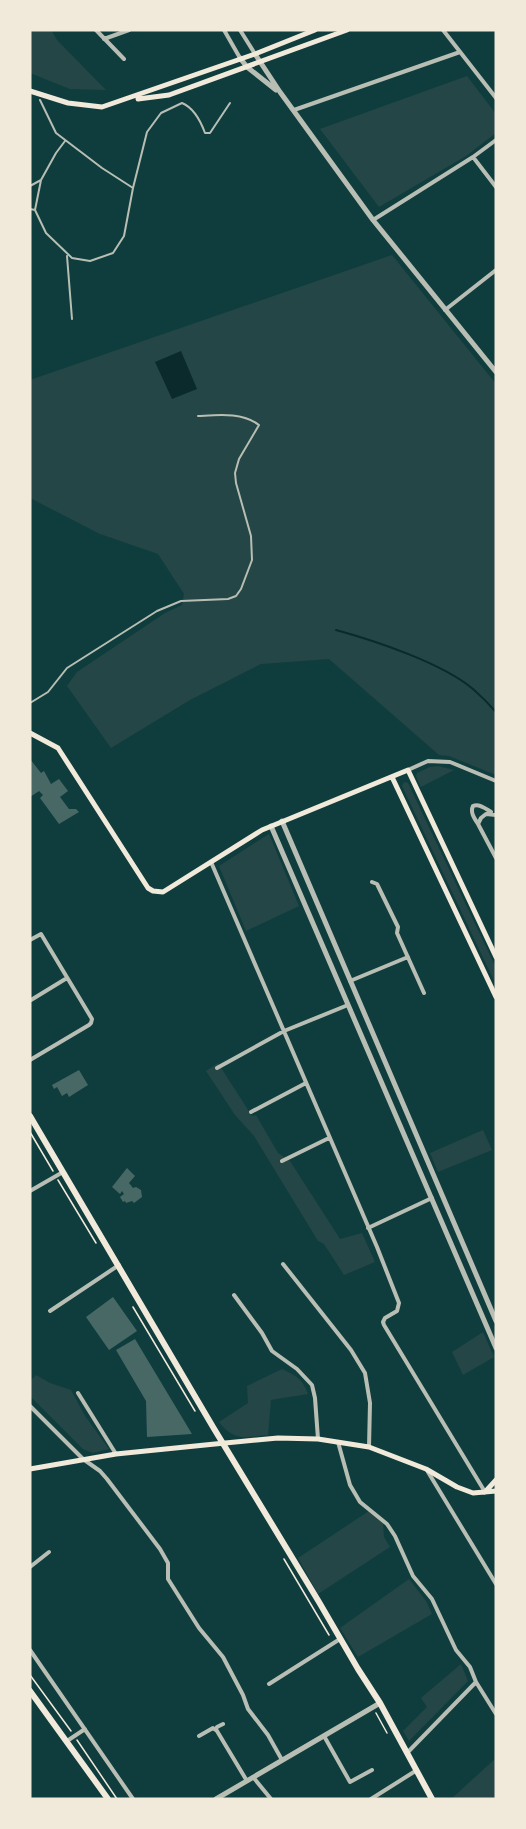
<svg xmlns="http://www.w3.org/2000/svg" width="526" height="1829" viewBox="0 0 526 1829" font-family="Figtree,sans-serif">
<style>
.green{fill:#244646}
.water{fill:#0a2a2b}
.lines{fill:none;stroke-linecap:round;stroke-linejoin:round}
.stream{stroke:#0a2a2b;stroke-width:2}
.building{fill:#486865}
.path{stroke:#f1e9da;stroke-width:1.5}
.service{stroke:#b8beb3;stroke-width:2}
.minor{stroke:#b8beb3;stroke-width:4}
.tertiary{stroke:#b8beb3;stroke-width:5}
.secondary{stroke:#f1e9da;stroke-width:5}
.primary{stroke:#f1e9da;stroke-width:6}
</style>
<rect width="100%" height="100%" fill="#0f3d3e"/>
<path class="green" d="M30 30H51L57 40 106 90 70 89 30 73Z
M467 76 496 114V133L466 156 379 207 320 129Z
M392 255 496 384V775L449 756 439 755 329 659 261 664 190 700 111 748 67 686 77 672 165 613 182 605 184 594 158 554 100 534 30 498V380Z
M438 766 454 770 421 787 416 776 417 773 430 767Z
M404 782 408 783 496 968V985L402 786Z
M269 834 299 906 246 931 219 866Z
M218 1063 252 1116 256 1115 278 1153 290 1161 340 1239 362 1233 375 1262 344 1275 324 1244 318 1241 254 1136 235 1115 206 1071Z
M483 1130 492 1150 438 1172 430 1153Z
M483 1332 494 1357 463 1375 452 1352Z
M282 1369C296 1376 302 1378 308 1394L271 1400 268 1435C246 1437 234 1442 219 1422L248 1403 247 1386Z
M36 1375 50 1383 71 1390 85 1416 109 1449 93 1453 83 1449 30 1396V1381Z
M369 1511 383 1522 384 1537 390 1547 318 1594 298 1558Z
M409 1579 426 1601 432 1614 358 1657 340 1628Z
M461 1664 468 1681 409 1741 403 1731 427 1707 421 1698Z
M496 1758V1799H451Z"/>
<path class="water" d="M181 351 197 389 172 399 155 362Z"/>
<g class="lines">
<path class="stream" d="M336 630C376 641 442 663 473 689 481 696 489 704 496 712"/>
</g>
<path class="building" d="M30 759 41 773 44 771 51 784 59 779 68 791 60 797 69 809H76L79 812 59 824 40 798 43 795 39 791 30 797Z
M79 1070 88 1085 69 1097 67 1093 62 1096 57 1087 54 1089 52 1085Z
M127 1168 135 1176 129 1183 133 1188 136 1187 141 1190 142 1197 134 1203 132 1201 126 1203 125 1201 123 1202 120 1197 124 1194 122 1191 120 1194 112 1187Z
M113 1297 137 1331 109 1350 86 1317Z
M135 1339 192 1434 147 1437 146 1401 116 1350Z"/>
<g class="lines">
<path class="path" d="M30 1132 53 1171
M58 1180 96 1243
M133 1307 195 1411
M284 1559 329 1635
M30 1675 71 1731
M376 1713 387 1733
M77 1740 117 1799"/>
<path class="service" d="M40 100 56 133 102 168 133 188
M30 186 41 180 56 153 65 141
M30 209 35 210 41 180
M35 210 46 233 72 258 90 261 113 253 124 236 133 188 147 132 161 113 182 103C194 108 201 122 205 133H210L230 103
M67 256 72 319
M30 703 48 692 67 668 157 611 181 601 228 599 236 596 241 589 252 560 251 536 236 483 235 473 239 459 259 425C242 412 218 415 198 416"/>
<path class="minor" d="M96 30 124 59
M224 30 240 58
M240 30 255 54
M443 30 496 98
M104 39 129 30
M294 110 460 52
M473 157 496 187
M373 220 473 157 496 140
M445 310 496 270
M408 770 428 761 450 762 496 781
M496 815 486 814 481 818 478 824 496 858
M478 824C474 818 470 812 473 806 479 803 486 809 491 812
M211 862 377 1247 399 1303 397 1311 385 1318 383 1322 384 1325 485 1492
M372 882 377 884 398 927 397 933 424 993
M30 940 41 934 92 1019 91 1023 89 1025 30 1060
M350 981 408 957
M31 1000 67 978
M217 1068 284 1031 348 1005
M251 1112 306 1083
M282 1161 329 1138
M30 1191 63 1172
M368 1228 432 1198
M283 1264 351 1350 365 1373 370 1403 369 1447
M234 1295 262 1333 272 1351 297 1369 312 1385 315 1398 318 1439
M50 1311 119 1265
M78 1393 116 1454
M30 1406 83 1459 100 1471 107 1479 160 1549 168 1563V1579L199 1628 223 1657 243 1695 248 1709 268 1735 282 1760
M338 1442 350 1485 360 1502 387 1524 395 1536 413 1576 432 1599 456 1650 470 1667 476 1682 496 1714
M428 1472 496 1584
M30 1567 49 1552
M30 1650 133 1799
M269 1684 340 1639
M216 1730 217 1727 223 1724
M199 1736 213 1728 217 1731 247 1781
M324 1736 350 1782 372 1770
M67 1741 85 1729
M408 1752 476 1682
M253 1777 271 1799
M371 1799 417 1770"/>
<path class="tertiary" d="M255 54 280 92 373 220 496 372
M240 58 247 67 276 90
M282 821 496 1321
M271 826 496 1348
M216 1799 380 1703"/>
<path class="secondary" d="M30 91 68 103 102 107 255 54 315 30
M138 99 169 95 347 30
M30 733 58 748 148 888 153 891 163 892 262 830 408 770 496 957
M392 777 496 997
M30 1469 116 1454 215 1444 278 1438 318 1439 369 1447 426 1469 457 1487 473 1493 496 1491
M485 1492 496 1480"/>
<path class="primary" d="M30 1116 213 1427 319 1602 358 1669 380 1703 432 1799
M30 1691 108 1799"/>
</g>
<rect width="526" height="1829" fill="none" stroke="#f1e9da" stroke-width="63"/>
</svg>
